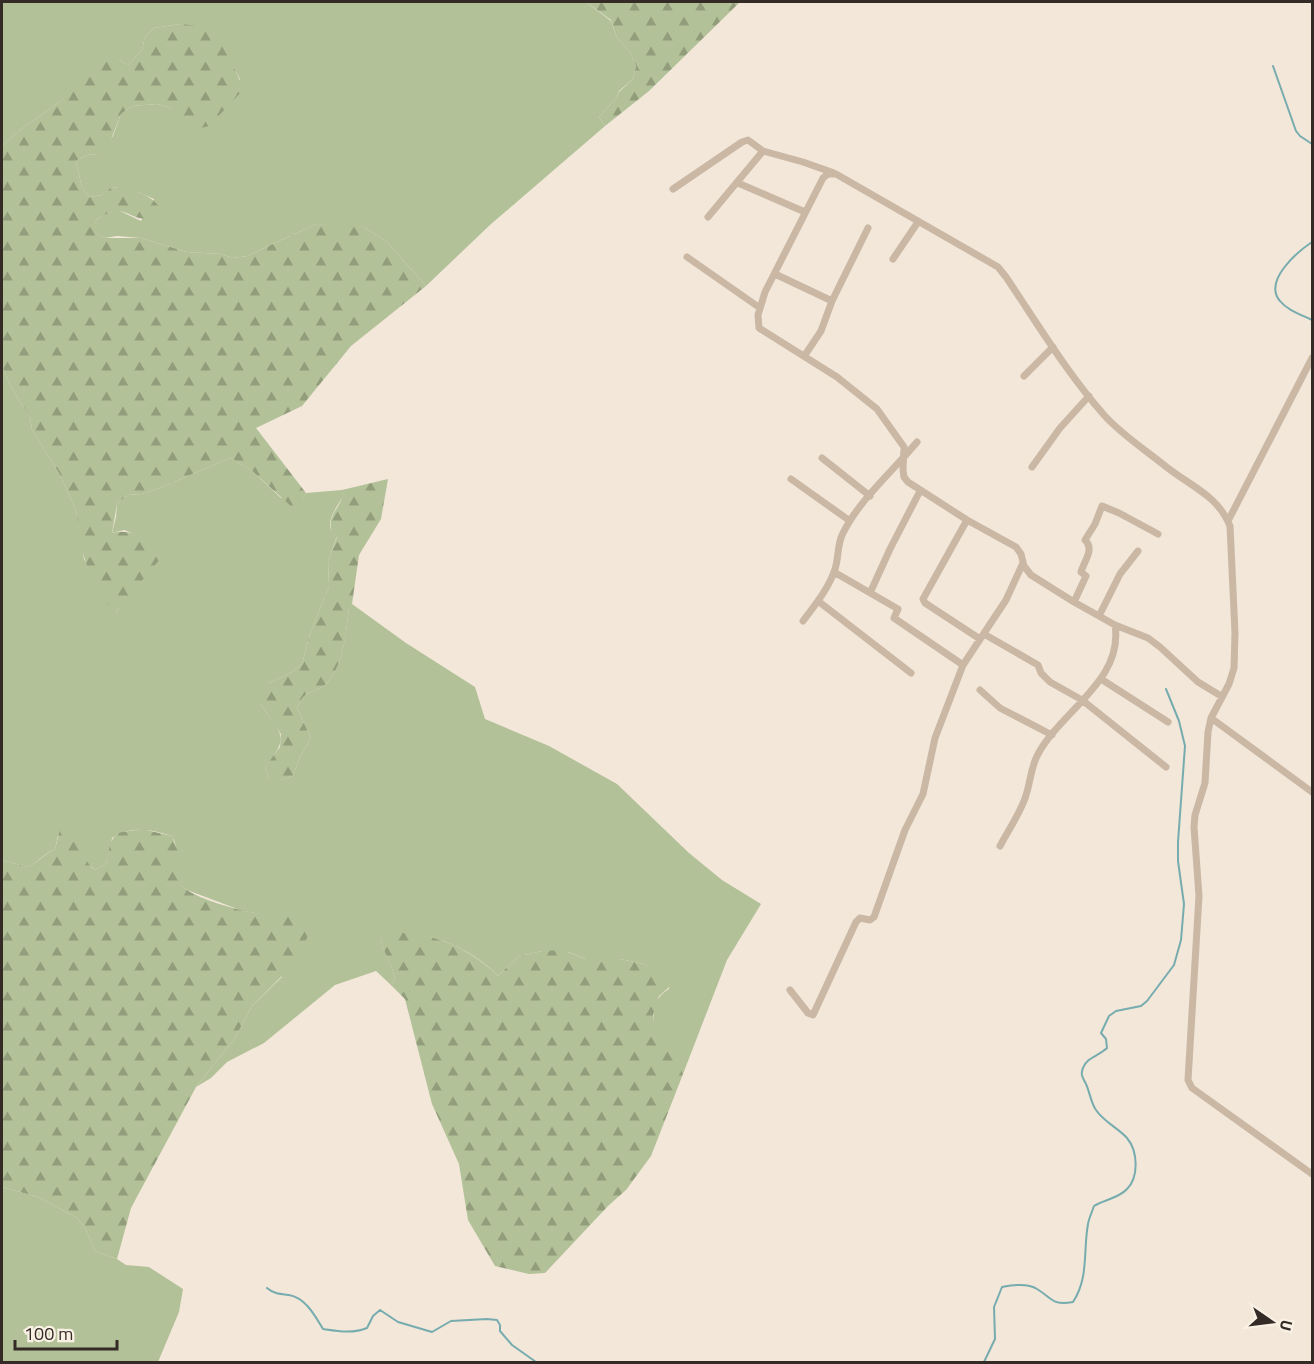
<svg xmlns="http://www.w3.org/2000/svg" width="1314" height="1364" viewBox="0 0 1314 1364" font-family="'Titillium Web',sans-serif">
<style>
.grass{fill:#b2c198}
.forest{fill:url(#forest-firs)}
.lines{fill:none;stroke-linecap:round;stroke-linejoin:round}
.stream{stroke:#77acaf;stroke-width:2}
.minor{stroke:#cab7a4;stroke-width:7}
</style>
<defs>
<pattern id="forest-firs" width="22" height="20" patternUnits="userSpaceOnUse" patternTransform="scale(1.5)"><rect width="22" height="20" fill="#b2c198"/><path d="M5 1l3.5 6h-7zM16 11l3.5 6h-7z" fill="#929d7c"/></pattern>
</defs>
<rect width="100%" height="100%" fill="#f2e7d9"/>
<path class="grass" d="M2 2H586L611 21 617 38 630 52 636 66 633 79 619 91 617 97 599 117 605 126 491 224 426 286 386 241 365 228 316 224 247 256 233 258 220 254 187 252 141 238 117 236 105 238 93 232 96 220 106 213 118 210 141 221 154 199 138 192 113 187 102 195 90 197 82 188 76 161 87 155 99 154 113 136 121 114 132 106 157 104 169 107 178 116 209 126 240 79 234 68 180 24 154 28 145 37 142 50 128 65 118 59 78 80 62 100 20 130 2 146Z
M2 366 11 387 30 417 32 430 59 473 76 510 84 559 116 612 125 600 142 537 124 530 112 533 116 517 117 504 127 495 142 494 160 488 230 458 251 470 281 498 303 499 306 493 342 490 343 496C337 508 321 525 337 536L328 561 329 586 310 634 302 664 292 672 269 683 260 703C280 734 292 735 265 767L269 780H281L293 776 300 757 311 738 297 708C305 687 317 694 328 682 344 664 346 631 349 608L352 604 406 643 475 687 485 719 549 746 617 784 689 853 722 880 761 904 727 960 683 1074C680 1070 679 1066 676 1062 671 1054 663 1047 659 1039 651 1022 650 999 669 989L671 978 644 964 620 959H586L568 952 543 951 519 956 498 976C481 958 457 944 433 938 416 934 397 937 380 938 384 953 392 964 395 979L391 985 376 971 335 985 264 1043 227 1062 211 1078 196 1087 235 1038 252 1006 282 977 264 915 240 910 187 890 182 886 175 842 172 836C151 830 132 825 112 838L107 863 95 870 86 862 83 856 58 836 55 849C44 854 38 862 28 867L2 860Z
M2 1187 38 1197 77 1218 85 1228 95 1251 117 1259 126 1265 149 1267 183 1289 179 1312 158 1362H2Z"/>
<path class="forest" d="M586 2H738L739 3 649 91 605 126 599 117 617 97 619 92 633 79 636 66 630 52 617 38 611 20Z
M180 24C213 26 219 36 232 64 237 74 241 80 242 91L209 126 197 129 185 126 169 107 157 104 132 106 121 114 108 147 99 154 87 155 76 161 82 188 90 197 102 195 112 187C132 189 150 193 161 209L154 219C125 222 126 199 96 220L94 232 105 238H141L187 252 220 254 233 258 247 256 316 224 353 225 365 228 386 241 426 286 351 346 302 406 256 428 306 493 303 499 293 508 251 470 230 458 160 488 142 494 127 495 117 504 112 533C132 528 151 539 166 552L115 613 107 603 89 572 81 547 76 510 59 473 32 430 30 417 11 387 2 366V146L20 130 62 100 69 89 94 60 106 56 118 59 128 65 142 50 145 37 154 28Z
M388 479 381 519 359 555 352 604 349 609C346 632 344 664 328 682 317 694 305 687 297 708L311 738 300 757 293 776 281 780H269L265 767 280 747 281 734 260 703 259 691 269 683 292 672 302 664 310 634 329 586 328 561 337 537 333 535C324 512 345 508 342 490Z
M142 829 172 836 181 859 182 886C197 900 241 911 262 914 277 916 300 913 312 923L307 938 291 967 252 1006 235 1038 196 1087 131 1208 117 1259 95 1251 85 1228 77 1218 38 1197 2 1187V860L28 867C38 862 45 854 55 849L60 830C84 829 78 858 95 870L107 863 110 843 117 833Z
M397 932C409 934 422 935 434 938 458 945 480 958 498 976L519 956 543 951 562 950 586 959H620L644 964 666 974 671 978 674 983 659 996 653 1015 654 1021 659 1038 679 1065 683 1074 651 1156 626 1190 608 1206 545 1273 529 1274 495 1266 468 1220 459 1164 432 1104 405 999 391 985 395 979C392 964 384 954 380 938L387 933Z"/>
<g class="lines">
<path class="stream" d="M1273 66 1296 131 1300 136 1312 144
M1312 242C1297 252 1263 281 1280 301 1288 311 1302 315 1312 320
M267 1288C274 1294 280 1294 289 1295 306 1298 315 1316 323 1329 337 1331 353 1334 367 1328L373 1316 380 1310 398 1322 432 1332 451 1321 487 1319 497 1320 500 1325V1331L512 1345 536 1362
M984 1362 995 1339 994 1307 1002 1287C1012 1285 1028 1283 1037 1289 1052 1298 1052 1306 1073 1302 1089 1278 1083 1251 1088 1224 1089 1218 1092 1212 1094 1206 1104 1200 1119 1198 1127 1189 1139 1177 1138 1151 1127 1138 1118 1128 1104 1122 1096 1110 1091 1103 1090 1093 1086 1084 1083 1078 1080 1075 1083 1068 1086 1058 1100 1055 1107 1048L1106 1039 1101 1033 1109 1016 1116 1011 1141 1006 1147 1001 1174 965 1181 940 1184 904 1178 861V842L1185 746 1179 721 1166 689"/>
<path class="minor" d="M738 183 805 212
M673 189 742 142 748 140 763 151
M708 217 763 151 803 162 834 173
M687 257 760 308
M893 259 918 222
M775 274 832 301 868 228
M805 355 821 331 832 301
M1024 376 1053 347
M822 458 870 496
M1032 467 1060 428 1089 396
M791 479 850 521
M967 520 923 599 925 603 980 639
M1228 521 1312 358
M834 572 898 609 894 618 963 665
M870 593 890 549 920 491
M818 601 911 673
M1074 602 1086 576 1081 572C1084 561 1095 549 1085 540L1095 524 1102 506 1119 513 1158 534
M1099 616 1120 574 1138 551
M803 621C815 605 829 588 835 569 839 557 837 544 843 533 860 499 893 471 917 442
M984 634 1038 665 1041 673 1050 682 1082 700 1166 767
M1101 679 1168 722
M980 690 1000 708 1052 735
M1221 696 1198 682 1160 647 1148 638 1115 625 1074 602 1031 575 1024 566 1021 554 1016 547 967 520 908 482 904 477 903 470 904 447 877 409 837 377 759 328 758 315 765 292 823 178 828 174H836L998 267 1006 277C1037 323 1067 373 1104 415 1121 434 1144 449 1164 465 1188 485 1218 495 1230 526L1235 633 1234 668 1229 684 1211 718 1312 792
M1211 718 1208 732 1205 783 1195 815 1194 827 1199 896 1188 1080 1192 1088 1312 1174
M1000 846C1008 831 1018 816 1024 801 1030 787 1030 770 1037 756 1060 711 1124 681 1115 625
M790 990 808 1013 813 1015 856 922 860 918 870 920 874 917 905 830 923 794 935 738 963 665 1006 600 1023 563"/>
</g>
<rect width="1314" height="1364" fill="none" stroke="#352b26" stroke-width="6"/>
<g transform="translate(1272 1322) rotate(104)" stroke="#faf1e5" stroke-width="4.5" paint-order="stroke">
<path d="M0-4.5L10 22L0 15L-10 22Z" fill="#352b26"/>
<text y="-9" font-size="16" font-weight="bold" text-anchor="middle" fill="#352b26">U</text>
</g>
<path d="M15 1340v9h102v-9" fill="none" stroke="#352b26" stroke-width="3"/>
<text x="24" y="1340" font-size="18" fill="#352b26" stroke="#faf1e5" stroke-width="4.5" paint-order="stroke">100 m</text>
</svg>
